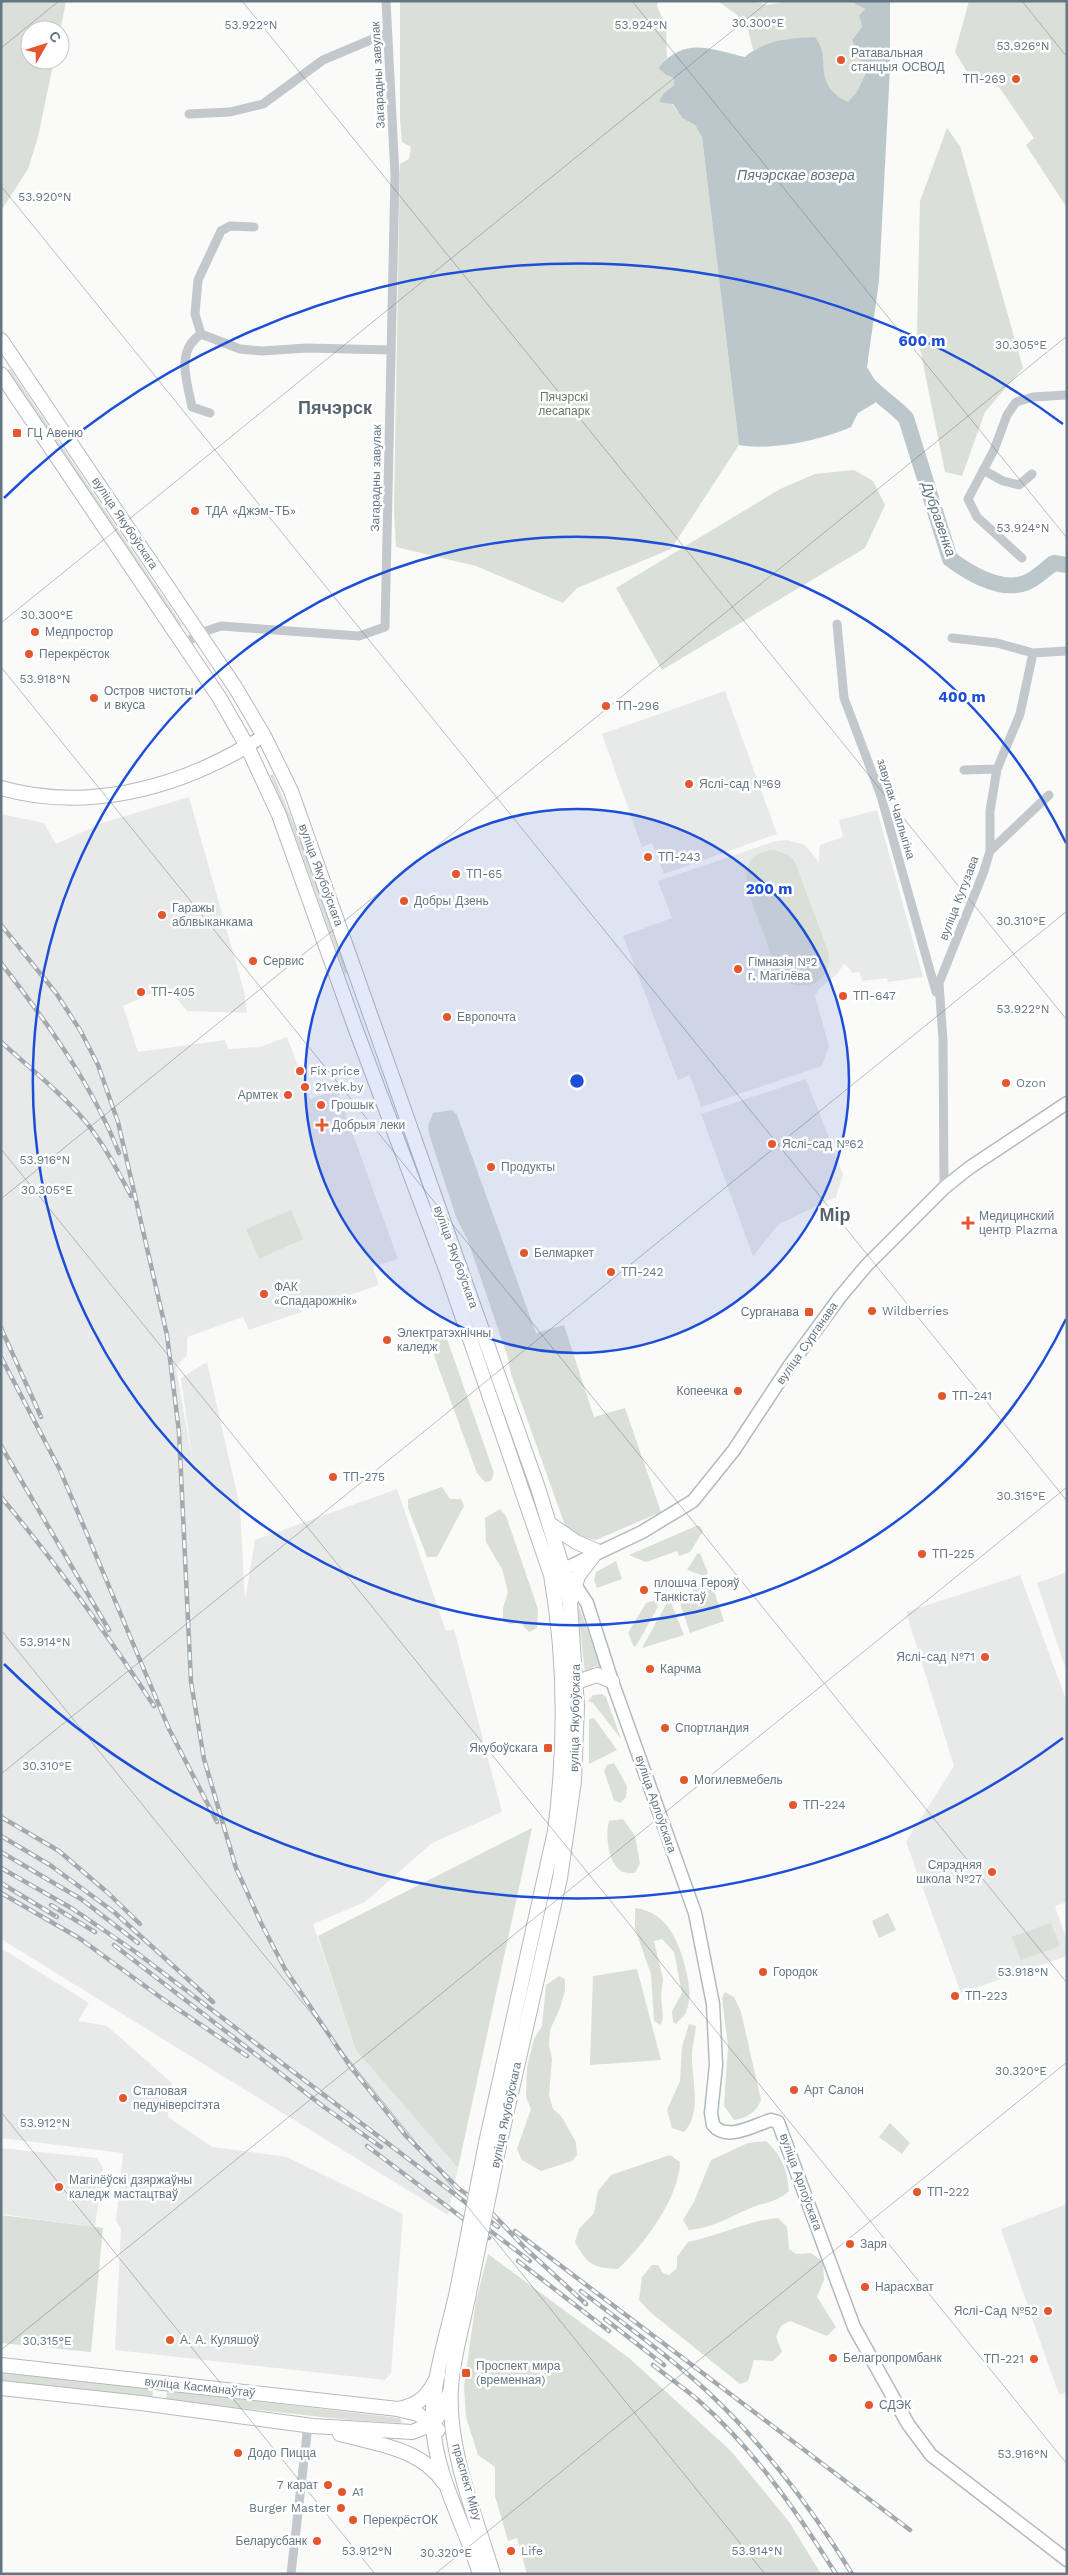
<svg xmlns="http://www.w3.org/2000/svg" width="1068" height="2575" viewBox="0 0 1068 2575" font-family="'Work Sans',sans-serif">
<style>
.built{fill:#e8e9e9}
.green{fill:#dadfd7}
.water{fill:#bbc7cb}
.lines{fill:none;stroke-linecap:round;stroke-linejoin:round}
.river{stroke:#bbc7cb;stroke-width:16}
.secondary-casing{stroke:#b3babf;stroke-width:15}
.primary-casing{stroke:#b5babe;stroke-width:16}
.street{stroke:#c3c8cc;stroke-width:9}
.secondary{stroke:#fff;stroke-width:12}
.primary{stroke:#fff;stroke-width:14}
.rail-casing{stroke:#a2aab0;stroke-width:4.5}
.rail{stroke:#fff;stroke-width:2.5;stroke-dasharray:8;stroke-linecap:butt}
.primary-bridge-casing{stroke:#b5babe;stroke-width:16;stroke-linecap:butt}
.primary-bridge{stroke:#fff;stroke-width:14}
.ticks{fill:none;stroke:#657683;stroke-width:1;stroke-opacity:0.45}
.ring{fill:none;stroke:#1d4ed8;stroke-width:2.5}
.poi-dot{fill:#e4572e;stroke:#fff;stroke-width:2}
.labels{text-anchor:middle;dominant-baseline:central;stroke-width:5;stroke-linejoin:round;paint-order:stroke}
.poi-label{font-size:12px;fill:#657683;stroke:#fff;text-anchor:start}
.street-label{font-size:12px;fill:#657683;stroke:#fff}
.park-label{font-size:12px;fill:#687a64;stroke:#fff}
.water-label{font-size:14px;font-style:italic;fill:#60757c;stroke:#fff}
.district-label{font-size:18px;font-weight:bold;fill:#57646e;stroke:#fff}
.ticks-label{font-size:12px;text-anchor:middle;fill:#657683;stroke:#fff;stroke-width:5;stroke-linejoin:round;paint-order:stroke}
.centre{fill:#1d4ed8;stroke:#fff;stroke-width:2.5}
.ring-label{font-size:15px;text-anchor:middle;font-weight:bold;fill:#1d4ed8;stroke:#fff;stroke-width:5;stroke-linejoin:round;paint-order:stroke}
</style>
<rect width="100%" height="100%" fill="#fafaf8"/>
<path class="built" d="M725 691 777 834 664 874 652 843 642 847 602 734Z
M189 797 244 991 247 1013 187 1011 169 989 150 994 123 1006 138 1052 225 1040 228 1049 260 1047 287 1037 310 1099 337 1090 398 1259 373 1267 379 1285 249 1330 243 1317 187 1337V1355L176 1367 193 1465 181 1378 207 1362 240 1507 245 1601 255 1540 397 1489 446 1631 454 1629 502 1812 432 1843 365 1902 313 1924 356 2050 458 2168 448 2215 1 1939V814L44 823 56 844 102 823Z
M877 810 923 977 888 982 887 978 862 981 859 972 853 973 844 964 837 974 819 989 815 996 829 1046 822 1066 701 1107 690 1075 678 1080 623 936 672 918 658 881 776 841 787 840 805 845 819 862 820 845 843 837 839 820Z
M806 1079 843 1174 836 1197 779 1224 753 1256 701 1114Z
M1067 1572V1673L1037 1583Z
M1020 1575 1067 1702V1902L1055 1906 1067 1941V1956L961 1993 906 1842 954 1766 906 1612Z
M1 1948 89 2003 78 2021 107 2026 172 2083 168 2117 212 2147 287 2157 403 2214 391 2373 385 2380 115 2350 121 2229 116 2221 123 2153 1 2138Z
M1 2148 97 2158 103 2168 95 2227 1 2214Z
M1067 2204V2392L1059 2395 1001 2229Z"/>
<path class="green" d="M1 1H66L60 32 30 30V60H54L38 137 28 169 1 211Z
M400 1H658L657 6 666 27 667 58 658 68 666 75 674 78V85L664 93 682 118 695 125 702 137 739 445 671 549 577 588 563 603 476 566 396 547 394 510 400 164 409 159 411 147 402 142 400 119Z
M718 1H751L768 5 787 1H855V4L865 9 859 15 862 27 852 40 865 75 857 93 847 103C843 100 836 98 833 95 818 79 828 53 815 37 794 38 772 41 753 50L746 22Z
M969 1H1067V208L1026 145 1034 138 999 87 972 80 955 52Z
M947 128 960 146 1023 368 985 412 962 476 945 472 917 334 920 201Z
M10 369 182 625 180 627 7 370Z
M854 470 873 481 885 505 865 548 662 670 616 588 780 489 815 474Z
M273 774 299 837 348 972 345 974 296 838 270 775Z
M776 850 791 857 796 864C804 887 813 910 821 932 823 940 829 949 829 957 832 984 798 995 781 977 772 967 769 947 764 935 755 908 724 852 776 850Z
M452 1110 457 1115 536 1333 564 1325 594 1417 625 1408 661 1512 596 1540 568 1534 511 1374 508 1358 468 1241 456 1217 429 1134 428 1126 433 1113Z
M291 1210 303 1239 259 1259 246 1229Z
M439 1332 447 1339 494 1473 491 1481 485 1482 477 1473 431 1347V1337Z
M442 1487 450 1499H461L464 1506 437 1557H427L408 1508V1499Z
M500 1509 506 1516 538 1609 537 1628 529 1632 521 1623 510 1624 503 1621V1608L508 1592 502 1569 486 1542 485 1518Z
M696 1526H700L703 1531 690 1552 679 1556 677 1551 646 1562 629 1555Z
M700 1553 708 1573 704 1576 687 1570 697 1554Z
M616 1561 622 1579 597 1588 594 1580 596 1572Z
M703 1582 713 1588 724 1621 690 1633 678 1597 693 1592 692 1587Z
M656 1600 658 1607 636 1646 634 1647 628 1633 646 1603Z
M670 1600 684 1635 642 1648 668 1601Z
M577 1601 601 1668 595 1666 585 1673Z
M602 1694 606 1697 621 1739 593 1703 588 1701 593 1695Z
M594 1718 617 1750 589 1764V1719Z
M614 1763 627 1786 626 1797 620 1803 614 1800 604 1771 607 1765Z
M623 1819 635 1836 640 1863 635 1873C631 1873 626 1873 623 1872 608 1865 605 1834 609 1821Z
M532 1828 458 2168 356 2050 318 1936Z
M635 1908C668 1912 679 1942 686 1970 689 1984 692 1998 686 2012 685 2016 679 2020 676 2024L673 2022 672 2011 682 1993 674 1952 662 1939 654 1941 663 1979 661 1997 663 2017 661 2025 654 2021 651 1974 635 1929Z
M888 1913 896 1930 879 1938 872 1921Z
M1051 1923 1060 1946 1021 1960 1012 1937Z
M637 1969 661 2060 590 2065 593 1976Z
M559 1976 565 1979V1991L560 2008 550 2030 549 2045 552 2059 549 2095 553 2109 561 2116 576 2142 577 2155 572 2161 541 2171 522 2160 517 2149 531 2109 526 2097 527 2067 534 2039 542 2026 546 1985Z
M725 1992 734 1997 741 2012 761 2100C756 2112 748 2118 734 2120L724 2106 728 2047 722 1998Z
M689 2024 696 2026C695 2034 693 2044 692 2053 691 2078 703 2112 684 2132L672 2128 667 2110 680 2081 682 2047Z
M890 2123 910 2143 902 2154 879 2137Z
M766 2141C782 2156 787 2169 789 2191 777 2202 767 2202 753 2207 731 2216 713 2228 689 2230L683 2220 694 2202 711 2160 748 2143Z
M670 2155 680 2162C679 2198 644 2245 618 2269 593 2268 587 2264 575 2242L579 2229 594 2213 598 2191 611 2175Z
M1 2215 103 2228 91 2352 1 2343Z
M778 2218 787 2227 789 2249 796 2254 811 2253 823 2262 824 2280 817 2297 836 2327 827 2336 790 2321 781 2326 776 2337 782 2352 773 2361 754 2360 748 2381 740 2384 650 2312 639 2300 642 2277 652 2265H658L663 2273 669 2275 677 2268V2257L688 2242C719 2236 746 2221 778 2218Z
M488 2254 629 2358 731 2451 790 2523 821 2574H527L517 2538 508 2541 495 2496V2467L478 2455 466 2417 464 2386 476 2301Z
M1 2372 153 2389 152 2399 1 2382Z
M167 2391 400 2418 402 2423 350 2420 166 2400Z"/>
<path class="water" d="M855 1H890V68L879 281 867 367 880 389 875 403 858 413 851 427C822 440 771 451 739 445L702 137 695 125 682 118 673 104 659 102 664 93 674 85V78L666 75 658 68C685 36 710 49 745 57 764 40 791 38 815 37 833 59 810 84 848 102L857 92 865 75 852 40 862 27 859 15 865 9 855 4Z"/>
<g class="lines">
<path class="river" d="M865 381C878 396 893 404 906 418L950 559C969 573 1000 592 1025 583 1035 580 1045 569 1054 563L1067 565"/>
<defs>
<path id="secondary" d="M247 746 264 736
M556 1573 642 1532 693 1501 734 1450 790 1365 840 1297 866 1266 944 1188 969 1168 1067 1103
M571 1579 587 1603 612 1681 695 1913 713 2004 716 2065 711 2113 713 2125C727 2142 754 2125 771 2120L778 2122 854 2327 908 2424 931 2455 1067 2560"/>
<path id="primary" d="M1 340 235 687 264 736 291 791 538 1488 563 1569 570 1604 577 1706 574 1781 560 1878 499 2146
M1 374 219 697 247 746 279 815 356 1030 446 1269 551 1575C566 1661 566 1745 555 1831L486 2143
M1 788C85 812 174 789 247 746
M550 1524 576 1542 597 1551 578 1576 571 1600
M577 1682 597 1675 612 1681
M457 2291C448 2332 431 2382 433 2424 435 2475 465 2525 480 2574
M469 2293C463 2324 453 2356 451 2387 447 2450 475 2514 493 2574
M1 2365 398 2409C420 2405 429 2395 438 2375
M1 2388 141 2403 313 2426 412 2432 433 2424 444 2407 451 2389
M401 2410 418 2414 438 2430
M340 2434C377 2444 422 2449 444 2483"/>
</defs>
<use href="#secondary" class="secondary-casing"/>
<use href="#primary" class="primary-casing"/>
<path class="street" d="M189 114 230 112 263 104 323 60 387 33
M201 334 195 314 198 280 221 231 230 226 254 227
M210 413 192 407C187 381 175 351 201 334L240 349 262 351 307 348 391 350
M983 470 1003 481 1019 485 1032 474
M1022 558 977 517 968 499 994 450 1007 415 1016 402 1033 397 1067 395
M837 624 844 698 881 796 936 992
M952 638 997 643 1033 653
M183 645 200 633 221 626 359 636 385 627 395 175 386 1
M964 770 997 769
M990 851 1049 795
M944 1188 943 1040 939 983 984 871 990 851V811L997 769 1020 714 1033 653 1067 651
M291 2574 308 2425"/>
<use href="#secondary" class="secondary"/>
<use href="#primary" class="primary"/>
<defs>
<path id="rail" d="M1 925 56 993 80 1030 98 1065 118 1122 167 1335 179 1432 191 1682 204 1759 236 1868 262 1925 285 1969 350 2066 407 2137 458 2188 490 2211 526 2249 586 2304
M1 963C46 1021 92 1084 119 1153
M1 1042C30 1068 60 1092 85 1121 104 1144 118 1171 131 1196
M1 1328 41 1417
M1 1357 60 1470 169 1729 217 1822
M1 1446 109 1630
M1 1497C56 1563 107 1634 154 1706
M1 1817 59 1851 108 1893 140 1924
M1 1836 50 1865 114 1912 213 2002
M1 1852 81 1899 138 1943
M1 1868 73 1909 137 1953 498 2227
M1 1883 57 1917
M1 1893 79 1938 160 1997 247 2056
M51 1905 95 1932
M114 1945 324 2107 381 2147
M367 2146 489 2238
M484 2226 530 2261
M515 2231 910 2530
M518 2261 609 2331
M581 2291C624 2324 669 2356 709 2393 766 2447 811 2507 852 2574
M605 2319 664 2365
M653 2365C668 2377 684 2388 698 2400 754 2449 797 2512 836 2574"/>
</defs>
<use href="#rail" class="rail-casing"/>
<use href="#rail" class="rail"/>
<defs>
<path id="primary-bridge" d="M457 2291 486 2143
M469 2293 499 2146"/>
</defs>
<use href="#primary-bridge" class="primary-bridge-casing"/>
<use href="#primary-bridge" class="primary-bridge"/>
</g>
<path class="ticks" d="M242 1 1067 1020M632 1 1067 538M1022 1 1067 57M1 48 59 1M1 186 1067 1501M1 623 769 1M1 667 1067 1983M1 1149 1067 2464M1 1199 1067 336M1 1630 765 2574M1 1774 1067 911M1 2112 375 2574M1 2350 1067 1487M435 2574 1067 2062"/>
<circle cx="577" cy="1081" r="272" fill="#1d4ed8" fill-opacity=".12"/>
<g class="ring">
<circle cx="577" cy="1081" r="272"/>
<path d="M1066 1319A544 544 0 1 1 1066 843"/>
<path d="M1063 1738A817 817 0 0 1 4 1664M4 498A817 817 0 0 1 1063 424"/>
</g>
<g class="poi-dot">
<circle cx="841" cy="60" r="5"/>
<circle cx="1016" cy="79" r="5"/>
<rect x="12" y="428" width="10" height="10" rx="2.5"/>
<circle cx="195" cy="511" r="5"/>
<circle cx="35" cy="632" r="5"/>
<circle cx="29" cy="654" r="5"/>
<circle cx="94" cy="698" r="5"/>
<circle cx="606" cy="706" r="5"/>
<circle cx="689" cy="784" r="5"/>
<circle cx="648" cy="857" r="5"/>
<circle cx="456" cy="874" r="5"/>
<circle cx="404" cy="901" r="5"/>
<circle cx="162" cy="915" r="5"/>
<circle cx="253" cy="961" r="5"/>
<circle cx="738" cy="969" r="5"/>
<circle cx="141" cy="992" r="5"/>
<circle cx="843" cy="996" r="5"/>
<circle cx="447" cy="1017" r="5"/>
<circle cx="300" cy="1071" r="5"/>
<circle cx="1006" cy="1083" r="5"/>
<circle cx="305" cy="1087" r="5"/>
<circle cx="288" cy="1095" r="5"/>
<circle cx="321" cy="1105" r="5"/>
<path d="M319.5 1117.5h5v5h5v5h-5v5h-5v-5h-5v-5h5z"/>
<circle cx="772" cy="1144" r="5"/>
<circle cx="491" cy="1167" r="5"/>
<path d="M965.5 1215.5h5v5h5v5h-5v5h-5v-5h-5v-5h5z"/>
<circle cx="524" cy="1253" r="5"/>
<circle cx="611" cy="1272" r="5"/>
<circle cx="264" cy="1294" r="5"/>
<circle cx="872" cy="1311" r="5"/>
<rect x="804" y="1307" width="10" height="10" rx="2.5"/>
<circle cx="387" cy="1340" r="5"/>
<circle cx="738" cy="1391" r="5"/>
<circle cx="942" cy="1396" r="5"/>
<circle cx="333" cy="1477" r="5"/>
<circle cx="922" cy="1554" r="5"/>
<circle cx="644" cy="1590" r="5"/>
<circle cx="985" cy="1657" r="5"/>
<circle cx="650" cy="1669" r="5"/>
<circle cx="665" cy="1728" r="5"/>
<rect x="543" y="1743" width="10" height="10" rx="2.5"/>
<circle cx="684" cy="1780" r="5"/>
<circle cx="793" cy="1805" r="5"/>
<circle cx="992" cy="1872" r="5"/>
<circle cx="763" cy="1972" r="5"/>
<circle cx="955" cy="1996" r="5"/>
<circle cx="794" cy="2090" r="5"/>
<circle cx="123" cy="2098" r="5"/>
<circle cx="59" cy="2187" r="5"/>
<circle cx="917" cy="2192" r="5"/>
<circle cx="850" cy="2244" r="5"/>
<circle cx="865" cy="2287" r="5"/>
<circle cx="1048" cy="2311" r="5"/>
<circle cx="170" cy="2340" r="5"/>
<circle cx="833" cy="2358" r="5"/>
<circle cx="1034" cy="2359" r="5"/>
<rect x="461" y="2368" width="10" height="10" rx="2.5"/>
<circle cx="869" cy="2405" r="5"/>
<circle cx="238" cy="2453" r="5"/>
<circle cx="328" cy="2485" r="5"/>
<circle cx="342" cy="2492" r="5"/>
<circle cx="341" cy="2508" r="5"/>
<circle cx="353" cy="2520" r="5"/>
<circle cx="317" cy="2541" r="5"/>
<circle cx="511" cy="2551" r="5"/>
</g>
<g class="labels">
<g class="poi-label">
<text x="851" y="53">Ратавальная<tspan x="851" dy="14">станцыя ОСВОД</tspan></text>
<text x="1006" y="79" text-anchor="end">ТП-269</text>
<text x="27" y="433">ГЦ Авеню</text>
<text x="205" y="511">ТДА «Джэм-ТБ»</text>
<text x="45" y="632">Медпростор</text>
<text x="39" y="654">Перекрёсток</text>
<text x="104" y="691">Остров чистоты<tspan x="104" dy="14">и вкуса</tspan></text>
<text x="616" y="706">ТП-296</text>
<text x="699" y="784">Яслі-сад №69</text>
<text x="658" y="857">ТП-243</text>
<text x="466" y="874">ТП-65</text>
<text x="414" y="901">Добры Дзень</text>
<text x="172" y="908">Гаражы<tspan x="172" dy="14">аблвыканкама</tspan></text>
<text x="263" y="961">Сервис</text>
<text x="748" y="962">Гімназія №2<tspan x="748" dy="14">г. Магілёва</tspan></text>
<text x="151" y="992">ТП-405</text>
<text x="853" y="996">ТП-647</text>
<text x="457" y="1017">Европочта</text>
<text x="310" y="1071">Fix price</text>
<text x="1016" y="1083">Ozon</text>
<text x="315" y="1087">21vek.by</text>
<text x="278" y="1095" text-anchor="end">Армтек</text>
<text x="331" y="1105">Грошык</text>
<text x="332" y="1125">Добрыя леки</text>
<text x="782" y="1144">Яслі-сад №62</text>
<text x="501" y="1167">Продукты</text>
<text x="979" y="1216">Медицинский<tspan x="979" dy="14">центр Plazma</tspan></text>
<text x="534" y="1253">Белмаркет</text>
<text x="621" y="1272">ТП-242</text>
<text x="274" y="1287">ФАК<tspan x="274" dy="14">«Спадарожнік»</tspan></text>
<text x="882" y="1311">Wildberries</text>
<text x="799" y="1312" text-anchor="end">Сурганава</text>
<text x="397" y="1333">Электратэхнічны<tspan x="397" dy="14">каледж</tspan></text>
<text x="728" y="1391" text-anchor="end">Копеечка</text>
<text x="952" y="1396">ТП-241</text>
<text x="343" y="1477">ТП-275</text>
<text x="932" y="1554">ТП-225</text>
<text x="654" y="1583">плошча Герояў<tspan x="654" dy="14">Танкістаў</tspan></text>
<text x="975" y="1657" text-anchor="end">Яслі-сад №71</text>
<text x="660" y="1669">Карчма</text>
<text x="675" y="1728">Спортландия</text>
<text x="538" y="1748" text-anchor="end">Якубоўскага</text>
<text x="694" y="1780">Могилевмебель</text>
<text x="803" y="1805">ТП-224</text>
<text x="982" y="1865" text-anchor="end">Сярэдняя<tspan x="982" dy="14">школа №27</tspan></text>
<text x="773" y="1972">Городок</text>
<text x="965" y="1996">ТП-223</text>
<text x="804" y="2090">Арт Салон</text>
<text x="133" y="2091">Сталовая<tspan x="133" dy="14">педуніверсітэта</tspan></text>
<text x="69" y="2180">Магілёўскі дзяржаўны<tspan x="69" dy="14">каледж мастацтваў</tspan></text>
<text x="927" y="2192">ТП-222</text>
<text x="860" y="2244">Заря</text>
<text x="875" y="2287">Нарасхват</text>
<text x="1038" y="2311" text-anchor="end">Яслі-Сад №52</text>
<text x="180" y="2340">А. А. Куляшоў</text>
<text x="843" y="2358">Белагропромбанк</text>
<text x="1024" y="2359" text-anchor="end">ТП-221</text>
<text x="476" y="2366">Проспект мира<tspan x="476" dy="14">(временная)</tspan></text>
<text x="879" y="2405">СДЭК</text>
<text x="248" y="2453">Додо Пицца</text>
<text x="318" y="2485" text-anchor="end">7 карат</text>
<text x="352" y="2492">A1</text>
<text x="331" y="2508" text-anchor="end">Burger Master</text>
<text x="363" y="2520">ПерекрёстОК</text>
<text x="307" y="2541" text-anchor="end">Беларусбанк</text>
<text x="521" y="2551">Life</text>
</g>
<g class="street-label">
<text transform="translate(378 75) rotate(-93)">Загарадны завулак</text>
<text transform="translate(376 478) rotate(-89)">Загарадны завулак</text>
<text transform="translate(125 523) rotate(56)">вуліца Якубоўскага</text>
<text transform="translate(896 809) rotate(73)">завулак Чаплыгіна</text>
<text transform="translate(321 875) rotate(70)">вуліца Якубоўскага</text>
<text transform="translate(959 898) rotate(-69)">вуліца Кутузава</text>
<text transform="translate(456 1257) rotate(70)">вуліца Якубоўскага</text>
<text transform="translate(807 1343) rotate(-55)">вуліца Сурганава</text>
<text transform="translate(575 1718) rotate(-89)">вуліца Якубоўскага</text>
<text transform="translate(656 1804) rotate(71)">вуліца Арлоўскага</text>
<text transform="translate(506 2115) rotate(-78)">вуліца Якубоўскага</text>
<text transform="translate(801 2182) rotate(70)">вуліца Арлоўскага</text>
<text transform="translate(200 2387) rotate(6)">вуліца Касманаўтаў</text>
<text transform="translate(467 2482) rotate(74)">праспект Міру</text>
</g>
<g class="park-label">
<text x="564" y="397">Пячэрскі<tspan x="564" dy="14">лесапарк</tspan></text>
</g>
<g class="water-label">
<text x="796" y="175">Пячэрскае возера</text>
<text transform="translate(939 519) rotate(71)">Дубравенка</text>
</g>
<g class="district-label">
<text x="335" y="407">Пячэрск</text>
<text x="835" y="1214">Мір</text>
</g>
</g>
<g class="ticks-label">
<text x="758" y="27">30.300°E</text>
<text x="251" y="29">53.922°N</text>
<text x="641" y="29">53.924°N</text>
<text x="1023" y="50">53.926°N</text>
<text x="45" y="201">53.920°N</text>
<text x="1021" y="349">30.305°E</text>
<text x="1023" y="532">53.924°N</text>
<text x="47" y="619">30.300°E</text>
<text x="45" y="683">53.918°N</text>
<text x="1021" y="925">30.310°E</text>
<text x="1023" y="1013">53.922°N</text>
<text x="45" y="1164">53.916°N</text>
<text x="47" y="1194">30.305°E</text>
<text x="1021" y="1500">30.315°E</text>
<text x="45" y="1646">53.914°N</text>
<text x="47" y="1770">30.310°E</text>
<text x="1023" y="1976">53.918°N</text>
<text x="1021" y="2075">30.320°E</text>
<text x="45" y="2127">53.912°N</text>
<text x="47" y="2345">30.315°E</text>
<text x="1023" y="2458">53.916°N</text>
<text x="367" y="2555">53.912°N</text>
<text x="757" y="2555">53.914°N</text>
<text x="446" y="2557">30.320°E</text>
</g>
<circle cx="577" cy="1081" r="8" class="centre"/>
<g class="ring-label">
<text x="922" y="346">600 m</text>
<text x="962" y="702">400 m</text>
<text x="769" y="894">200 m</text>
</g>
<rect width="1068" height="2575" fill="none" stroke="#657683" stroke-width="5"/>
<g transform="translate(45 45) rotate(51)"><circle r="24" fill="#ffffff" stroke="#c1c8cd"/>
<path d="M0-4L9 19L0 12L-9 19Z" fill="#e4572e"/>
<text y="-8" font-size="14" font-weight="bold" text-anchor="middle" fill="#657683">С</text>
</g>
</svg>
